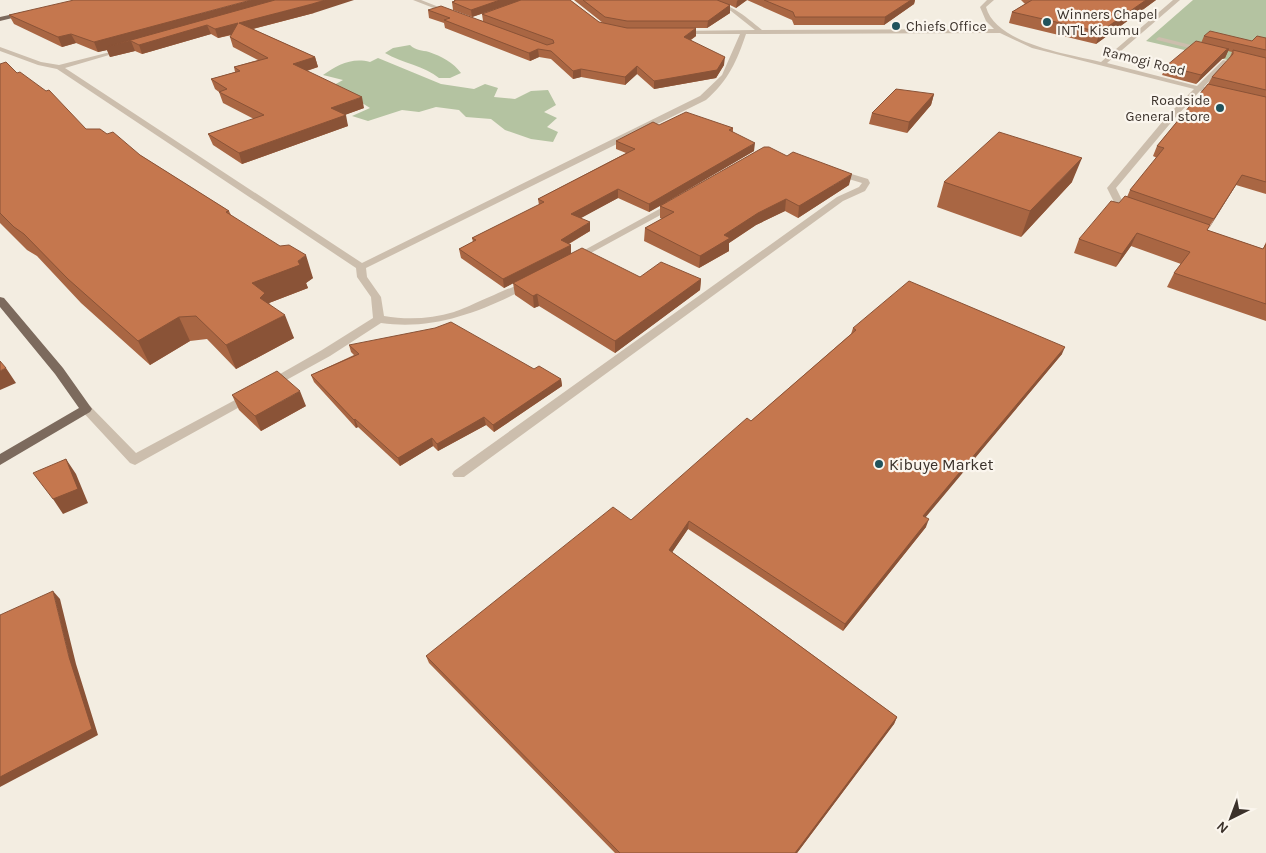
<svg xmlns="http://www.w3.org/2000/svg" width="1266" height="853" viewBox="0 0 1266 853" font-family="Karla,sans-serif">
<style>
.green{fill:#b4c3a1}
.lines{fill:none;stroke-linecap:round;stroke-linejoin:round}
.minor{fill:#ccbead;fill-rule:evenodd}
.major{fill:#7c6a5d;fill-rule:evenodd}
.wall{fill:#a96643}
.shaded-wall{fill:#8a5337}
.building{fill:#c5774e;stroke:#8a5337}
.poi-dot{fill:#21535c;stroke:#fbf6ee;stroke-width:2}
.labels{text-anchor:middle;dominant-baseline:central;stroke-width:4.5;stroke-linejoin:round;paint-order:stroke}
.far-poi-label{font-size:14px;fill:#3b322b;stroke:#fbf6ee;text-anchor:start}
.far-street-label{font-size:14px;fill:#3b322b;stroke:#fbf6ee}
.poi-label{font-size:16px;fill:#3b322b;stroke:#fbf6ee;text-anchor:start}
</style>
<rect width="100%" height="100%" fill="#f3ede1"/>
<path class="green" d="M1193 0H1266V69L1146 41Z
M410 45C416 51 422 50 429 52 441 56 454 63 461 73L450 78H439C425 66 402 63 385 53L393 48Z
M378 58 441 84 474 89 485 84 498 88 494 97 515 99 531 91 548 90 556 105 544 112 557 118 547 127 558 132 553 142 531 139 505 130 491 119 466 117 459 110 436 107 419 112 402 110 368 121 352 116 370 108 334 85 343 80 323 75C337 65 352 57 370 62Z"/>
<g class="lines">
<path class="minor" d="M413 0H421L454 13 449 14Z
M703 0C727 0 745 16 762 30L994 29 986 21 980 7 987 0H994L986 7C996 44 1069 54 1101 62L1173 0H1180L1107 63 1197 86 1223 60 1228 61 1204 87 1208 88V92L1200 91 1174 119 1116 188 1122 200 1136 208 1138 210 1133 213 1115 204 1107 188 1168 115 1194 89 1032 48 1000 33 746 34C737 61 728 81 706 100L366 268 367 277 381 297 384 316C407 320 431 319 454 312 468 308 525 279 533 281V285C485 310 436 331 381 323L330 356 270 389 264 385 266 382 322 350 373 318 371 297 357 277 356 268 57 69 38 65 0 51V47L41 62 59 65 126 48V50L65 68 362 263 700 96 722 75 740 34H680L678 31 755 30 731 11Z
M1159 37 1207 49 1208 50 1205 52 1157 40 1156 39Z
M835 169 868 179 870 183 865 191 843 201 464 477H454L452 474 454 471 837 197 859 187 862 183 832 174 831 172Z
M674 201 677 202V206L578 260 575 261 570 258Z
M250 392 254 393 256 396 254 399 135 465 130 463 80 409 86 405 90 406 136 453Z"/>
<path class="major" d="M27 11 29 14 0 21V17Z
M0 297 4 298 63 368 92 409 90 412 0 465V454L79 408 55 374 0 307Z"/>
</g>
<path class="wall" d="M454 0H570L599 22 603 23 574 0H915L914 4 884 25H794L792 20 747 0 736 8 730 5V13L707 28H627L696 36 691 40 724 65 716 78 654 89 637 74 625 85 581 77 573 79 551 59 539 57 530 61 445 28 444 23 429 18 428 10 483 21 482 14 505 6 472 17 453 10 452 2H454Z
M1021 0H1156L1096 44 1009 23 1012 12 1025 4Z
M314 13 253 29 315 57 318 67 307 71 364 108 344 115 348 126 242 164 213 145 208 134 254 119 223 103 219 92 215 89 211 79 235 72 234 67 258 60 233 47 230 37 232 35 218 38 211 34 142 54 135 51 110 57 107 50 98 52 76 43 62 47 14 24 9 15Z
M1204 36 1252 41 1266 38V194L1236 185 1207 230 1263 249 1266 242V321L1167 287 1174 273 1181 264 1131 246 1116 267 1074 253 1079 239 1119 203 1127 197 1130 190 1157 158 1153 156 1157 146 1208 84 1212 77 1229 59 1232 52 1228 51 1225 58 1222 59 1196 84 1162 75 1166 66 1201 43Z
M0 64 17 73 86 129 140 155 229 211 231 215 313 278 306 283 308 288 269 303 294 338 236 369 207 339 190 341 150 365 81 303 37 256 27 250 0 223Z
M934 94 931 105 907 133 869 124 872 113Z
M659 125 733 128V132L754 151 667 202 849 185 798 218 785 211 756 225 729 243V251L699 268 644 241 645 228 662 219 660 218V206L649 212 618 198 580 218 590 231 569 244 571 245V253L640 277 701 279 700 290 615 353 539 306 534 308 515 295 513 283 504 288 461 258 459 249 473 242 472 238 539 205 538 199 626 153 616 149V141Z
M944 182H1072L1021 237 937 207Z
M853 328 1062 354 925 517 926 527 843 631 688 529 672 552 897 717 894 724 797 853H615L429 663 426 656 631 520 751 421 851 334Z
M349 345 534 369 561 379 562 386 494 432 486 425 438 451 433 446 400 466 358 427 356 428 314 382 311 375 354 355 351 352Z
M232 395 306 406 261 431 239 410Z"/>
<path class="shaded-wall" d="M251 0H286L131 41 135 51 110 57 107 50 98 52 94 42Z
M325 0H354L314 13 241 32 239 23Z
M500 0H521L472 17 471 10Z
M738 0H747L736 8 737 1Z
M911 0H915L914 4 884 25 885 17Z
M1146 0H1156L1096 44 1100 32Z
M730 5V13L707 28 708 21Z
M238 23 241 32 218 38 215 29Z
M207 25 211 34 142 54 139 45Z
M696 28V36L684 44V37Z
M71 34 76 43 62 47 58 37Z
M538 49 539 57 530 61 529 53Z
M1229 49 1225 58 1222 59 1196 84 1201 75 1226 50Z
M315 57 318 67 296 74 293 64Z
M725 57 724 65 716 78 654 89V81Z
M637 66V74L625 85V77Z
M581 69V77L573 79V71Z
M934 94 931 105 907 133 909 122Z
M362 97 364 108 334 119 331 108Z
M346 115 348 126 242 164 239 153Z
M755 143 754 151 649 212V204Z
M1082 158 1072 182 1021 237 1030 211Z
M852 174 849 185 798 218 799 206Z
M1242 175 1236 185 1208 230 1214 219Z
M618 189V198L572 223 571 214Z
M786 199 785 211 756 225 729 243V251L699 268 700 256 724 235 758 213Z
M590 222V231L561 248V240Z
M1137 233 1131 246 1116 267 1122 254Z
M571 245V254L504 288 503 279Z
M306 255 313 278 306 283 308 288 269 303 274 317 268 322 252 283 298 261Z
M701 279 700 290 615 353V341Z
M537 294 539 306 534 308 533 296Z
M285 315 294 338 236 369 226 345Z
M179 317 190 341 150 365 138 341Z
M1065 347 1062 354 920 524 923 516Z
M6 368 16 383 0 390V371Z
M561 379 562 386 494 432 493 425Z
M300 391 306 406 261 431 255 416Z
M484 417 486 425 438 451 437 444Z
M355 419 358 427 356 428 354 420Z
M432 438 433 446 400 466 398 458Z
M66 459 76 474 88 503 63 514 53 499Z
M929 519 926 527 843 631 845 624Z
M689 521 688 529 669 557V550Z
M53 591 60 599 76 664 98 735 0 787V777L69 657Z
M897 717 894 724 797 853H795Z"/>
<path class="building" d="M74 0H251L94 42 71 34 58 37 9 15Z
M275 0H325L312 4 239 23 315 57 293 64 362 97 331 108 346 115 239 153 208 134 264 115 219 92 227 89 211 79 240 71 234 67 268 58 230 37 238 23 215 29 207 25 139 45 131 41 106 47Z
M455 0H500L471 10 452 2 455 1Z
M521 0H570L599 22 627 28H696L684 37 725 57 717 70 654 81 637 66 625 77 581 69 573 71 551 51 538 49 529 53 444 20 450 18 428 10 441 6 547 45 554 43 553 40 482 14Z
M583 0H717L730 5 708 21H627L605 17Z
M764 0H911L885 17H795L793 12Z
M1032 0H1146L1100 32 1012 12Z
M1210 31 1252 41 1257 36 1266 38V50L1204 36Z
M1196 41 1229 49 1226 50 1201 75 1166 66Z
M1233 50 1266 58V90L1212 77 1233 54Z
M6 62 17 73 20 72 46 91 49 90 86 129H100L107 134 113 132 140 155 229 211 226 212 280 246 289 245 306 255 298 261 300 265 252 283 265 293 260 298 285 315 226 345 196 316 179 317 138 341 68 279 24 234 14 227 0 213V64Z
M1208 84 1266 97V182L1242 175 1214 219 1130 190 1164 148 1157 146Z
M896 89 934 94 909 122 872 113Z
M686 112 733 128 729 130 755 143 649 204 618 189 571 214 590 222 561 240 571 245 503 279 459 249 476 240 472 238 544 202 538 199 635 149 616 141 653 122 659 125Z
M999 132 1082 158 1030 211 944 182Z
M764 147H769L787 156 793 152 852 174 799 206 786 199 758 213 724 235 730 238 700 256 645 228 674 212 660 206Z
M1125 196 1210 225 1207 230 1263 249 1266 244V304L1174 273 1190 252 1137 233 1122 254 1079 239 1111 201 1119 203Z
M582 248 640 277 661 262 701 279 615 341 537 294 533 296 513 283Z
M909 281 1065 347 923 516 929 519 845 624 689 521 669 550 897 717 795 853H620L426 656 613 507 631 520 747 418 751 421 856 330 853 328Z
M451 322 534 369 539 366 561 379 493 425 484 417 437 444 432 438 398 458 355 419 354 420 311 375 359 354 349 345 435 328Z
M0 361 6 368 0 371Z
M277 371 300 391 255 416 232 395Z
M66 459 78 489 53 499 33 473Z
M53 591 69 657 92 729 0 777V615Z"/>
<g class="poi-dot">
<circle cx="1047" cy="22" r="5"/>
<circle cx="896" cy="26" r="5"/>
<circle cx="1220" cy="108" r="5"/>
<circle cx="879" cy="464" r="5"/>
</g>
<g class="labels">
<g class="far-poi-label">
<text x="1057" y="14">Winners Chapel<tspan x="1057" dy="16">INT'L Kisumu</tspan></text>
<text x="906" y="26">Chiefs Office</text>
<text x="1210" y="100" text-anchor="end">Roadside<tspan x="1210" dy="16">General store</tspan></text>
</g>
<g class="far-street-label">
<text transform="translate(1144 61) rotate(14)">Ramogi Road</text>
</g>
<g class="poi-label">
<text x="889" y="464">Kibuye Market</text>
</g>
</g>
<g transform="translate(1231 818) rotate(222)" stroke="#fbf6ee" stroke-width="4" paint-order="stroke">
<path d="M0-4L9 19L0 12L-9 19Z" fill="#3b322b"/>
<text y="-8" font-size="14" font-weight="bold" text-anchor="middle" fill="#3b322b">N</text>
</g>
</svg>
